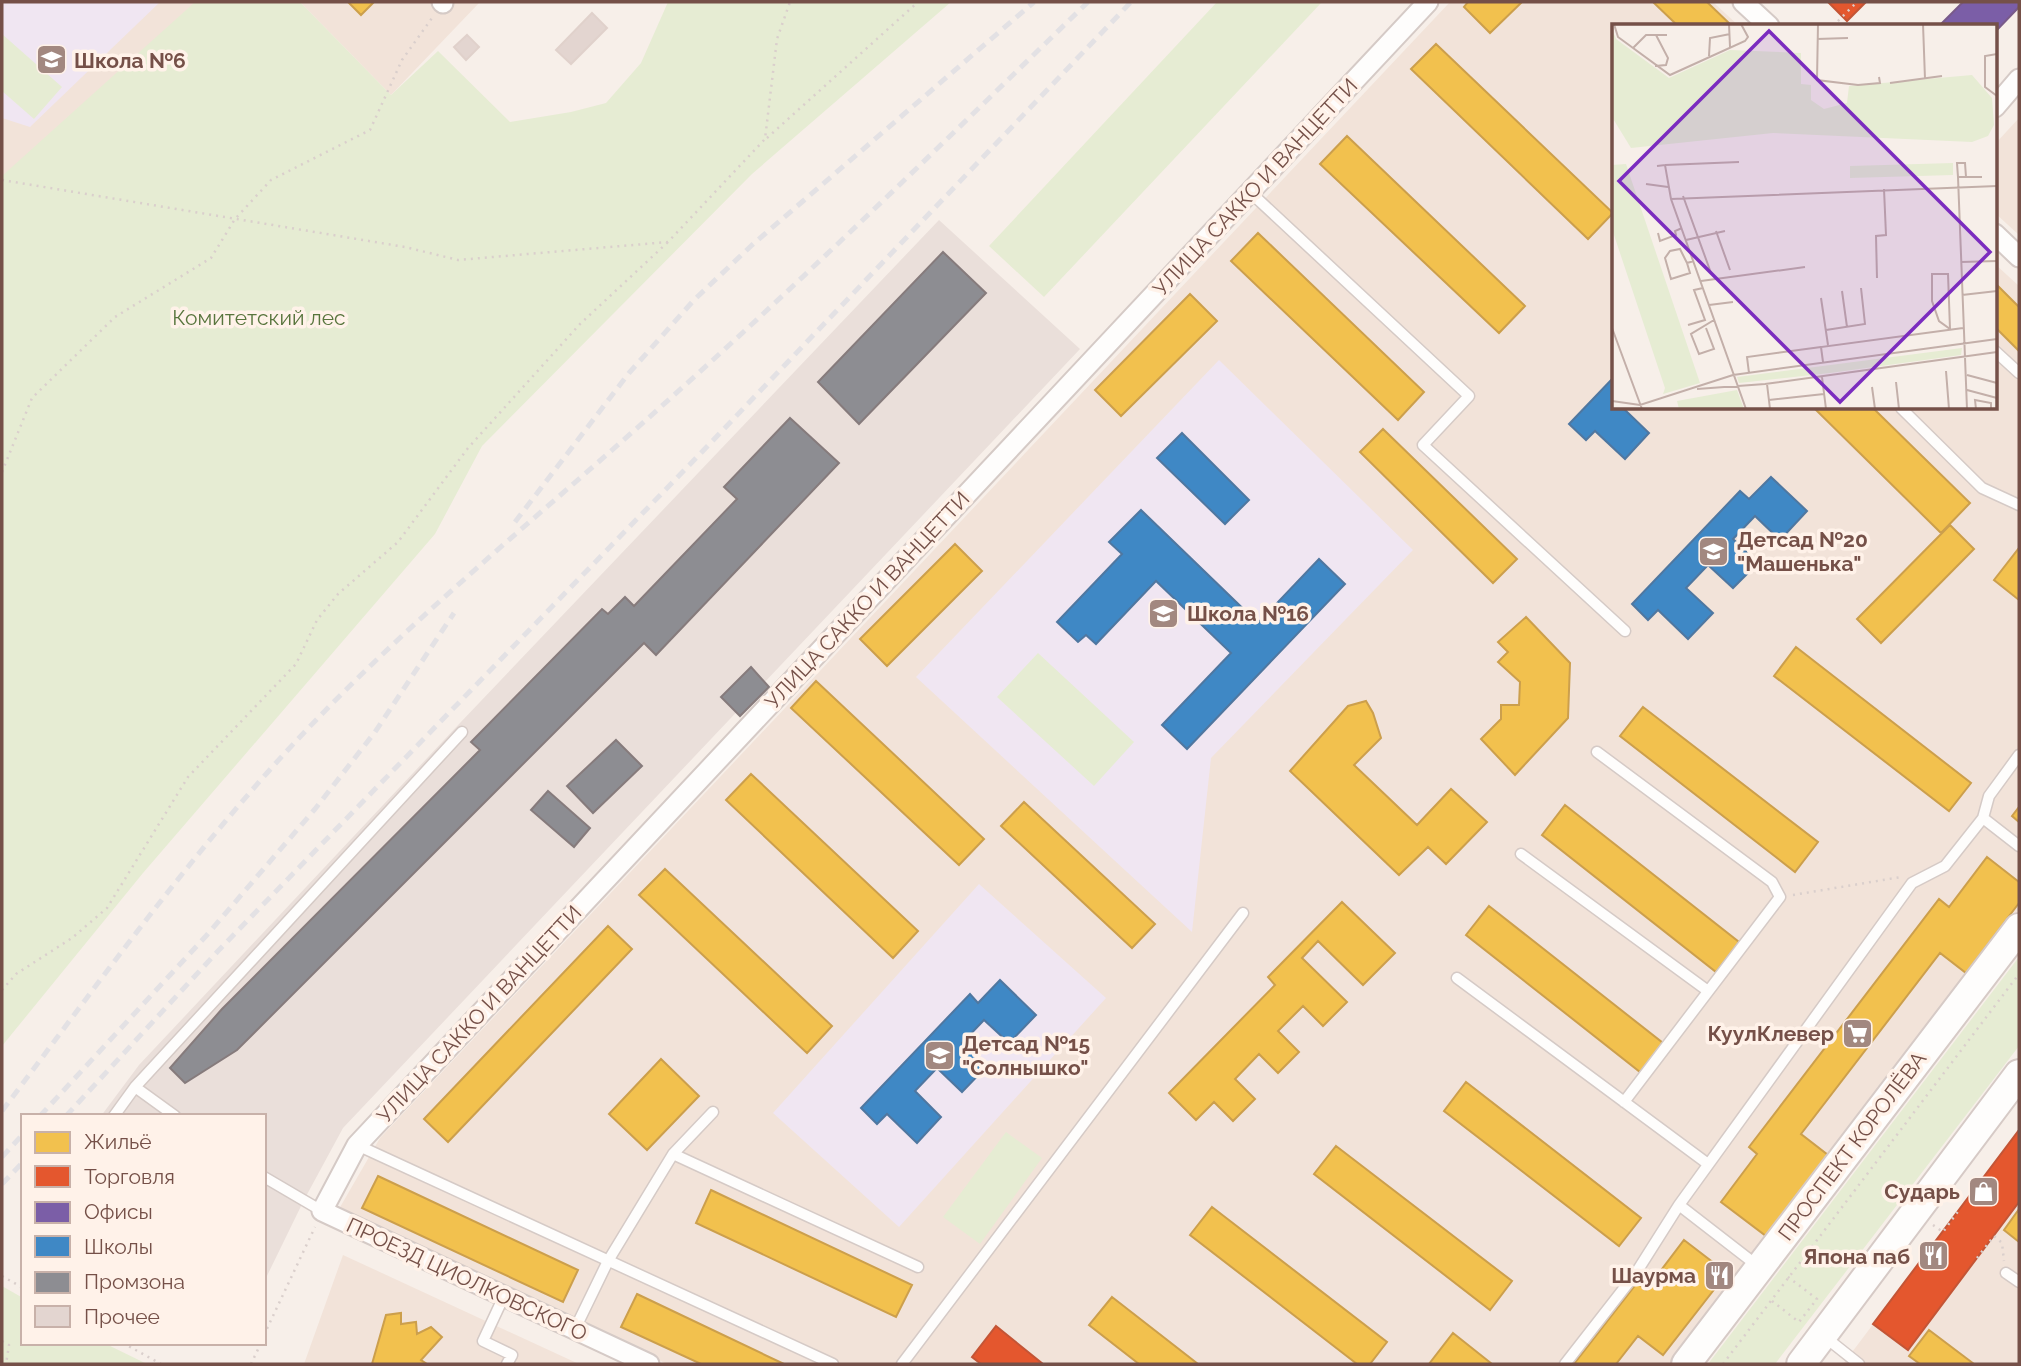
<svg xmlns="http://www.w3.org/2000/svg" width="2021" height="1366" viewBox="0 0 2021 1366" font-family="Raleway,sans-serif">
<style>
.residential{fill:#f2e3d9}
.industrial{fill:#eadfda}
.education{fill:#f0e6f2}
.green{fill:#e6ecd3}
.homes{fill:#f2c14e;stroke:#cc9f4c;stroke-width:2}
.shops{fill:#e4572e;stroke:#c35536;stroke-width:2}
.offices{fill:#7b5ea7;stroke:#795a8a;stroke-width:2}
.schools{fill:#3f88c5;stroke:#4f77a0;stroke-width:2}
.industry{fill:#8d8d92;stroke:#867b7c;stroke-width:2}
.building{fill:#e3d5d0;stroke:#e0d1cb;stroke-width:2}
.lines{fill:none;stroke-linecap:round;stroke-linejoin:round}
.service-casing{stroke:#d5cac6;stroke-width:13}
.minor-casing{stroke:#d5cac6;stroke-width:23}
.secondary-casing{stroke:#d6cac6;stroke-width:32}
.path{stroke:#dacfcc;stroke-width:2.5;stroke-dasharray:2 5;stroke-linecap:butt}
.service{stroke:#fefdfc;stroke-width:10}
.minor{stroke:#fefdfc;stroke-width:19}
.secondary{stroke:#fefdfc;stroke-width:28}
.rail{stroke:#e3e1e4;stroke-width:5;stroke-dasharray:10 7;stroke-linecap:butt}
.labels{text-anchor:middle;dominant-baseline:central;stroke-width:7;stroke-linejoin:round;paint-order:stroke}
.poi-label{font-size:21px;font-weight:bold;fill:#755048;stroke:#fff2e9;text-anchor:start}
.street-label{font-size:21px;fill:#755048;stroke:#fff2e9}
.park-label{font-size:21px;fill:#58753d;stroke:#fff2e9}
.inset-road{fill:none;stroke:#c3afa9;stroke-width:2}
.view{fill:#7b2cbf;fill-opacity:0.15;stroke:#7b2cbf;stroke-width:3.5}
.inset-edge{fill:none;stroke:#755048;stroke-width:3.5}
</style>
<rect width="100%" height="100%" fill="#f7efe9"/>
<path class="residential" d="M2 2H196L2 178Z
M300 2H480L391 95Z
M1450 2H1713L1739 26H1613V408H1995V264L2019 286V911L1676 1364H667L339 1209 380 1138Z
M2019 118V235L1995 213V144Z
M2019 1129V1364H1843L1862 1339Z
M343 1255 579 1364H304Z"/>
<path class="industrial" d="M939 220 1080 349 343 1128 304 1200 264 1282V1116H101L139 1065 460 723Z"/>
<path class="education" d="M2 2H160L30 127 2 118Z
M1219 360 1413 550 1211 758 1192 932 916 677Z
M979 884 1106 998 899 1227 773 1113Z"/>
<path class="green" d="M195 2H300L391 95 438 51 510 122 571 112 606 103 641 63 668 2H951L752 174 482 446 435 534 143 873 2 1046V176Z
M1217 2H1322L1044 297 989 246Z
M2 34 62 87 34 119 2 91Z
M1038 653 1134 742 1094 786 997 697Z
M2019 957V1046L1775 1364H1708Z
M1006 1132 1042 1158 980 1244 943 1217Z
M2 1286 23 1298V1343H104L147 1364H2Z"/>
<path class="homes" d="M348 2H374L361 15Z
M1468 2H1522L1490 33 1464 7Z
M1653 2H1707L1732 26H1678Z
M1436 44 1613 213 1588 239 1411 69Z
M1347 136 1525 306 1499 333 1320 164Z
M1258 233 1424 392 1398 420 1231 261Z
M1995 283 2019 307V351L1995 327Z
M1190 294 1217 321 1121 416 1095 390Z
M1814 408H1873L1970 503 1941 533Z
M1383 429 1517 559 1493 583 1360 452Z
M1950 525 1974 549 1881 643 1857 619Z
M955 544 982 571 887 666 860 639Z
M2019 548V600L1994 580Z
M1526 617 1570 663 1568 718 1515 775 1481 739 1501 719V705H1519L1520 682 1498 662 1508 652 1498 642Z
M1796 647 1971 783 1949 811 1774 676Z
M816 681 984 839 959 865 791 708Z
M1366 701 1373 713 1381 738 1354 765 1417 825 1451 789 1487 822 1446 864 1428 847 1399 875 1290 771 1348 706Z
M1643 707 1818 842 1795 872 1620 736Z
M751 774 918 931 893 958 726 800Z
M1024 802 1155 924 1132 948 1001 826Z
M1565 805 1739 942 1716 972 1542 835Z
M2019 807V822L2012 816Z
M1987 857 2019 882V903L1966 973 1940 953 1801 1134 1828 1155 1766 1236 1721 1202 1757 1154 1749 1147 1939 899 1949 907Z
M665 869 832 1026 807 1053 639 895Z
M1342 902 1395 953 1363 985 1318 941 1302 958 1347 1002 1323 1026 1303 1006 1278 1031 1299 1052 1278 1073 1259 1054 1235 1079 1255 1099 1233 1121 1214 1102 1196 1120 1169 1093 1275 985 1268 977Z
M1489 906 1663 1043 1640 1072 1466 935Z
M608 926 632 949 448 1142 424 1119Z
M661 1059 699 1096 647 1150 609 1114Z
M1466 1082 1641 1218 1619 1246 1444 1111Z
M1336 1146 1512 1281 1490 1310 1314 1174Z
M378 1176 578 1270 563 1302 362 1208Z
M711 1190 912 1285 896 1317 696 1223Z
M1212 1207 1387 1342 1370 1364H1357L1190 1235Z
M2019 1209V1242L2004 1230Z
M1684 1240 1727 1273 1663 1355 1638 1336 1616 1364H1574L1637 1283 1646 1290Z
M637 1294 784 1364H701L621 1327Z
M1112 1297 1198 1364H1139L1089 1325Z
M401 1313V1324L416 1322 417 1334 431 1327 442 1337 421 1360 427 1364H372L386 1315Z
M1929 1330 1974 1364H1920L1909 1356Z
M1453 1333 1492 1364H1429Z"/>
<path class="shops" d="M1828 2H1866L1847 21Z
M2019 1130V1202L1908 1350 1873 1324Z
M996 1326 1043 1364H981L972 1357Z"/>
<path class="offices" d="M1963 2H2019V7L1995 32V26H1939Z"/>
<path class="schools" d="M1613 378V408H1623L1649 433 1625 459 1595 431 1586 440 1569 424Z
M1182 433 1249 500 1225 524 1157 458Z
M1771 477 1807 511 1780 540 1755 516 1733 539 1758 563 1733 588 1708 565 1686 588 1713 613 1688 639 1658 610 1648 620 1632 604 1740 491 1749 499Z
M1141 510 1258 623 1319 559 1345 584 1187 749 1162 725 1231 653 1156 581 1096 644 1086 635 1078 642 1057 622 1122 554 1109 542Z
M1000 980 1036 1015 1009 1043 984 1020 962 1043 987 1066 962 1092 937 1068 915 1091 941 1117 917 1143 887 1114 877 1124 861 1108 970 994 978 1003Z"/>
<path class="industry" d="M943 252 986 293 859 424 818 382Z
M790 418 839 463 656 655 644 643 237 1050 185 1083 170 1068 222 1009 480 750 471 742 602 609 608 614 625 597 634 606 737 499 724 487Z
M751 667 769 687 740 716 721 697Z
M616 740 642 766 593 813 567 786Z
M548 791 590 828 574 847 531 810Z"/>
<path class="building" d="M592 13 607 28 571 64 556 50Z
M467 35 479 47 466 60 454 47Z"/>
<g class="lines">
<defs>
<path id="service" d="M1250 192 1469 396 1423 445 1625 631
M1995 351 2019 373
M1901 408 1982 488 2019 505
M1597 752 1772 882 1780 897 1624 1102
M1983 818 2019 846
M1521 854 1708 991
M1457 978 1708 1164
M135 1087 462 732
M114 1116 135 1087 175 1116
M357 1145 833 1364
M673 1154 918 1267
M264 1177 322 1211
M1759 1267 1679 1205 1912 883 1945 866 1983 818 1989 796 2019 755
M2006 1273 2019 1282
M504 1296 483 1341 512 1355 507 1364
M575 1329 608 1261 673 1154 713 1112
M1825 1337 1859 1364
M902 1364 1243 913
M1565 1364 1636 1273 1679 1205"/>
<path id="minor" d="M442 2 443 3
M1743 2 1769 26
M1995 107 2019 79
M1995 234 2019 257
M649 1364 322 1211 357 1145 1428 2"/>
<path id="secondary" d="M1686 1364 2019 928
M1801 1364 2019 1074"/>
</defs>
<use href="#service" class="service-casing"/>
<use href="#minor" class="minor-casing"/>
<use href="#secondary" class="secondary-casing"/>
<path class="path" d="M1833 26 1857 2
M767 138 918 2
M2 180 405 247 458 260 668 242 765 139 777 39 790 2
M2 472 32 398 115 317 211 258 235 219 271 180 370 130 402 60 432 18
M1793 895 1901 877
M2 990 16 974 72 938 107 908 188 777 296 664 317 620 338 594 398 542 468 448 580 324 668 242
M1933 1225 1943 1232 1959 1210
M1977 1258 1994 1236 2002 1243 2004 1261
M2 1276 23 1288
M1772 1301 1799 1322 1817 1299 1784 1274
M264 1335 315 1227
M2 1341 9 1345 6 1364
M123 1343 161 1364
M251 1364 261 1343
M1723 1364 2019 974"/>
<use href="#service" class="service"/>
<use href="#minor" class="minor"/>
<use href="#secondary" class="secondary"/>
<path class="rail" d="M515 522 629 373 694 300 752 245 1034 2
M2 1111C88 997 172 880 267 773 389 635 538 518 674 395 816 268 952 134 1088 2
M40 1116 206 936 315 809 375 732 454 613
M66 1116 218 951 700 454 1131 2
M2 1157 23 1134
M2 1184 23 1162"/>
</g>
<defs>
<symbol id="school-square" viewBox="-11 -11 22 22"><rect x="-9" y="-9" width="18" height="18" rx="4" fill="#a28880" stroke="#fff2e9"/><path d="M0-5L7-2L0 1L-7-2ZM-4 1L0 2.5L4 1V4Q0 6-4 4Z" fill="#fff"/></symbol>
<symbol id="supermarket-square" viewBox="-11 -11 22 22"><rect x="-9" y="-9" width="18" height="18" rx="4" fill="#a28880" stroke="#fff2e9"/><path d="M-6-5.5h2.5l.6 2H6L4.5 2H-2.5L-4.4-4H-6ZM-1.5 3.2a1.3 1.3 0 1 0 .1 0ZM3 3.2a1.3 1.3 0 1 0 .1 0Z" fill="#fff"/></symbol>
<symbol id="shop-square" viewBox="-11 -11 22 22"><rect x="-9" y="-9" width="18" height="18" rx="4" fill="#a28880" stroke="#fff2e9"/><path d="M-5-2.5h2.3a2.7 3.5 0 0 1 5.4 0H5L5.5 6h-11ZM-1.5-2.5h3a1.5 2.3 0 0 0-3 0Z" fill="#fff"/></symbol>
<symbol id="restaurant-square" viewBox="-11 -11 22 22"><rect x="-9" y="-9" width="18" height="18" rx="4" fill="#a28880" stroke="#fff2e9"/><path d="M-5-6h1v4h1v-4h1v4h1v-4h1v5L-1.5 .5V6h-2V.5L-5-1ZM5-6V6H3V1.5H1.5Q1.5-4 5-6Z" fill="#fff"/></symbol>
</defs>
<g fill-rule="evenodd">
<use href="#school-square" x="34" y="42" width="35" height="35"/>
<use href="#school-square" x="1696" y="534" width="35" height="35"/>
<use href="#school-square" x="1146" y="596" width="35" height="35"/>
<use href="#supermarket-square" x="1840" y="1016" width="35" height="35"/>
<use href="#school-square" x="922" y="1038" width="35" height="35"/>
<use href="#shop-square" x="1966" y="1174" width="35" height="35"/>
<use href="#restaurant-square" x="1916" y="1238" width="35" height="35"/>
<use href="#restaurant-square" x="1702" y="1258" width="35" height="35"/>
</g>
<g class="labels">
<g class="poi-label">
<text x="74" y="60">Школа №6</text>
<text x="1737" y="539">Детсад №20<tspan x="1737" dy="24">"Машенька"</tspan></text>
<text x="1187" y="613">Школа №16</text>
<text x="1834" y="1033" text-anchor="end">КуулКлевер</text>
<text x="962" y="1043">Детсад №15<tspan x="962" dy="24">"Солнышко"</tspan></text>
<text x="1960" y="1191" text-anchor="end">Сударь</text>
<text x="1910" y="1256" text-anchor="end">Япона паб</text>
<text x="1696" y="1275" text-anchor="end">Шаурма</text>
</g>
<g class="street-label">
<text transform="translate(1255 187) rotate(-47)">УЛИЦА САККО И ВАНЦЕТТИ</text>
<text transform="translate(867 600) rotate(-47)">УЛИЦА САККО И ВАНЦЕТТИ</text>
<text transform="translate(479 1014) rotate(-47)">УЛИЦА САККО И ВАНЦЕТТИ</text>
<text transform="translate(1852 1146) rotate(-53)">ПРОСПЕКТ КОРОЛЁВА</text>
<text transform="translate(467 1279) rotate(25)">ПРОЕЗД ЦИОЛКОВСКОГО</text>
</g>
<g class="park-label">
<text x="259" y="317">Комитетский лес</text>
</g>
</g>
<g transform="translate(1612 24)">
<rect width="385" height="385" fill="#f7efe9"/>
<path d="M0 5 4 15 57 54 118 26 189 29V60L199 61V76L212 85 235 79 237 62 360 51 380 74 382 101 376 112 360 118 161 109 19 124 0 93ZM341 139V151L238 154V142ZM14 140 88 359 51 370 53 364 0 205V141ZM350 324 349 331 218 349 127 359 125 353ZM125 366 132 385H67L65 377Z" fill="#e6ecd3"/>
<path class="inset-road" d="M2 0 6 13 58 51 133 17 136 13 129 0M117 0 118 23M206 0 205 56 246 61 268 59 267 53M311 0 313 55M205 15 236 14M21 24 34 11H55M385 30 373 32V63L385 72M97 32 98 14 118 10M43 42 54 41 56 34 44 11M278 59 330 52M53 141 127 138M45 142 53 141 59 175 134 385M346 153 345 139H353L354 153M34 160 56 163M71 172 99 249M59 175 385 162M104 207 118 246M46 209 48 217 64 211 63 207 70 204M74 216 113 207M349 238 385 237M75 239 68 225 58 227 53 234 59 255 78 249 75 239 82 237M320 250H336L338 305 327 297 320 277ZM265 254 264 212 274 211 272 165M89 257 193 243M230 267 235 303M350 271 385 267M209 274 216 321M97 281 121 278M76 301 93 296 82 266 91 264M0 304 30 385M94 304 102 325 87 330 79 310 102 296M214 306 253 300 249 264M211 338 209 323 351 304M334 347 337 385M137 349 135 333 209 323M355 351 385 359M210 353 214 385M284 358 287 385M155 360 158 385M260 363 263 385M85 365 153 360 385 328M355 366 385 374M157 376 212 370M0 377 28 381 121 351 385 315M355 385 346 153H370M364 385 363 376 379 379V385"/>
<path class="view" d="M157 7 378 228 228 378 7 157Z"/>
<rect width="385" height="385" class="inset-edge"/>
</g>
<rect width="2021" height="1366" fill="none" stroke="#755048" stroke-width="7"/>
<rect x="21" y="1114" width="245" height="231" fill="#fff2e9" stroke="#c8b1a9" stroke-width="2"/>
<rect x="35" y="1132" width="35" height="21" fill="#f2c14e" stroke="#c8b1a9" stroke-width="2"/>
<text x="84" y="1149" font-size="21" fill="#755048">Жильё</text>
<rect x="35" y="1166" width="35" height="21" fill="#e4572e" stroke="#c8b1a9" stroke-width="2"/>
<text x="84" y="1184" font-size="21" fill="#755048">Торговля</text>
<rect x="35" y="1202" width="35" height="21" fill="#7b5ea7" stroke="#c8b1a9" stroke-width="2"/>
<text x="84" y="1219" font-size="21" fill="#755048">Офисы</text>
<rect x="35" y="1236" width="35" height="21" fill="#3f88c5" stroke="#c8b1a9" stroke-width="2"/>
<text x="84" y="1254" font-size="21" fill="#755048">Школы</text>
<rect x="35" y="1272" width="35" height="21" fill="#8d8d92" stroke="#c8b1a9" stroke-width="2"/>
<text x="84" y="1289" font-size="21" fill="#755048">Промзона</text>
<rect x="35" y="1306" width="35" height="21" fill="#e3d5d0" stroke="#c8b1a9" stroke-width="2"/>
<text x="84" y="1324" font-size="21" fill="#755048">Прочее</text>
</svg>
